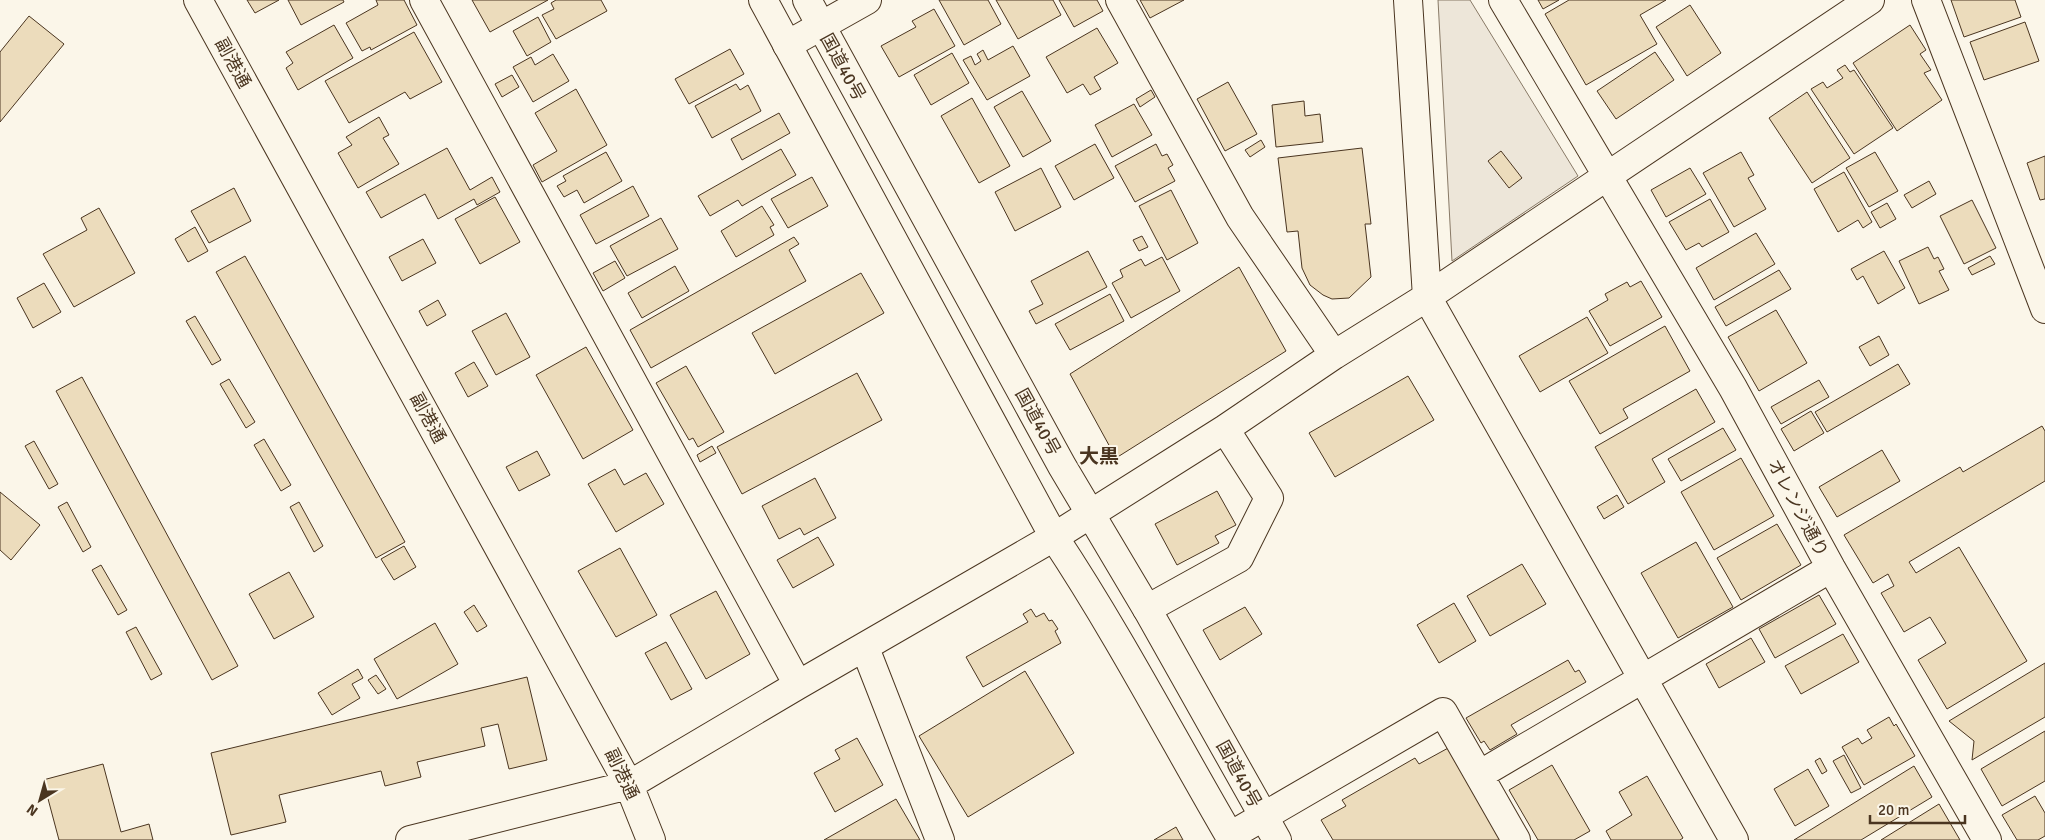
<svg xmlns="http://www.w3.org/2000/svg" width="2045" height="840" viewBox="0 0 2045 840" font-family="Signika,'Noto Sans JP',sans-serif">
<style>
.green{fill:#ede6d9;stroke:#887966}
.building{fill:#ecdcbc;stroke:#4a3520}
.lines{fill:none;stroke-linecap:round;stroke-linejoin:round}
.minor-casing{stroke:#4a3520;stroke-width:30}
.highway-casing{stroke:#4a3520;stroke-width:30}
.minor{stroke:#fbf6e9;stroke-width:28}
.highway{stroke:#fbf6e9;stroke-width:28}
.labels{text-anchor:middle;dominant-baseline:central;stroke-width:4;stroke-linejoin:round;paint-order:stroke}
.street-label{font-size:18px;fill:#4a3520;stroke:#fbf6e9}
.quarter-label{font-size:20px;font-weight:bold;fill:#4a3520;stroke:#fbf6e9}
</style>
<rect width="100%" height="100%" fill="#fbf6e9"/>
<path class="green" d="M1438 0H1470L1578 176 1452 261Z"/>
<path class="building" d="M247 0H279L255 13Z
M288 0H343L344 2 301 25Z
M376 0H404L417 25 371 50 370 47 362 51 346 23 378 5Z
M472 0H548L490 32Z
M556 0H601L607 11 556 39 542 15 554 9 551 3Z
M939 0H988L1001 24 964 45Z
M996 0H1053L1061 15 1018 39Z
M1059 0H1097L1103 11 1074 27Z
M1140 0H1184L1150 18Z
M1538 0H1559L1543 9Z
M1569 0H1666L1640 15 1657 44 1586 85 1545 14Z
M1951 0H2015L2021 17 1964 37Z
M1690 5 1721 53 1687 76 1656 27Z
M934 9 955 46 899 77 881 46 916 27 912 21Z
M29 16 64 44 0 122V52Z
M538 17 551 42 527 56 513 31Z
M2025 22 2039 61 1984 80 1970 42Z
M334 25 353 58 298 90 286 68 293 63 286 52Z
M1910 25 1926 50 1920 54 1931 70 1924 73 1942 100 1897 131 1853 63Z
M1097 28 1118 63 1094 77 1101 89 1090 95 1083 84 1067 93 1046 57Z
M414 32 442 82 410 99 405 92 349 123 325 81Z
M1013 46 1030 76 987 100 963 60 971 56 975 65 981 61 977 54 983 50 988 60Z
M730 49 744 74 689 104 675 79Z
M1655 52 1674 80 1616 119 1597 91Z
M952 53 969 83 931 105 914 75Z
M553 54 569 81 533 102 513 67 531 57 535 65Z
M1845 65 1850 72 1854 70 1893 128 1854 154 1811 89 1823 82 1827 88 1843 78 1837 70Z
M512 75 519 87 502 97 495 84Z
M1228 82 1257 134 1225 151 1197 99Z
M736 84 740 90 748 85 761 111 712 138 695 106Z
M576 89 607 145 542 182 533 165 557 151 535 113Z
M1151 90 1155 97 1140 107 1136 99Z
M1022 91 1051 141 1023 157 994 107Z
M1807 92 1850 158 1812 183 1769 118Z
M972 98 1010 166 979 183 941 116Z
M1304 101 1305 116 1320 114 1323 142 1276 147 1272 105Z
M1134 104 1152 135 1112 157 1095 125Z
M779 113 790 133 742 160 731 139Z
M379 117 389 135 383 138 399 164 358 188 338 153 352 145 346 137Z
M1261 140 1265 147 1250 157 1245 150Z
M1095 144 1114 178 1074 200 1055 166Z
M1156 144 1162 156 1167 154 1173 165 1168 168 1175 181 1135 202 1115 166Z
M447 148 470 190 492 177 500 192 477 205 474 199 438 219 425 194 381 218 366 192Z
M1362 148 1371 224H1365L1371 277 1349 298 1332 299 1323 295 1310 285 1302 268 1298 231 1287 232 1278 158Z
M781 149 796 175 742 206 738 200 710 216 698 196Z
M1501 151 1522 178 1509 188 1488 161Z
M606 152 622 181 584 203 577 190 564 197 557 186 566 181 563 176Z
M1741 152 1754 175 1748 178 1766 209 1734 227 1703 173Z
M1875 152 1898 191 1869 207 1846 168Z
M2045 156V199L2040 200 2027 163Z
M1041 168 1061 207 1015 231 995 192Z
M1690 168 1706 194 1666 217 1651 190Z
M1844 172 1872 222 1863 228 1858 220 1838 232 1814 189Z
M812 177 828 206 788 228 771 199Z
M1929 181 1936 194 1912 208 1904 195Z
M633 186 649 216 596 244 580 215Z
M234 188 251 221 209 243 191 211Z
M1171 190 1198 243 1167 260 1139 206Z
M495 197 520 242 480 264 455 219Z
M1710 199 1729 232 1702 247 1699 243 1686 250 1669 222Z
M1972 200 1996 248 1964 264 1940 216Z
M1887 203 1896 219 1880 228 1871 212Z
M762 206 774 225 770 227 774 235 736 257 721 231Z
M99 208 135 273 74 307 43 254 87 230 81 218Z
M661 218 678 249 627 276 610 246Z
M195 227 208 251 188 262 175 239Z
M1756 233 1775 264 1714 300 1696 268Z
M1142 236 1148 247 1139 251 1133 240Z
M794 237 799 244 789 250 806 281 651 368 630 330Z
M423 239 436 263 402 281 389 257Z
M1928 247 1934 259 1938 257 1944 269 1939 271 1949 290 1919 304 1899 261Z
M1088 251 1107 287 1036 324 1029 311 1043 304 1031 281Z
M1884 251 1905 288 1878 304 1863 276 1857 280 1851 269Z
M245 256 405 542 376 558 216 272Z
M1990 256 1995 264 1972 275 1968 268Z
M1162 257 1180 291 1131 318 1112 283 1123 277 1120 270 1141 259 1145 266Z
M615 261 625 278 603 291 593 273Z
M675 266 689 291 642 318 628 293Z
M1239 267 1286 351 1116 458 1070 374Z
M1779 270 1791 289 1726 326 1715 307Z
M861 273 884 313 775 374 752 333Z
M1641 281 1662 317 1610 346 1589 311 1608 300 1605 294 1627 282 1630 287Z
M44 283 61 312 33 328 17 298Z
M1110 294 1124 321 1070 350 1055 324Z
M438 300 446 315 427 326 419 311Z
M1776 310 1807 363 1759 391 1728 337Z
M506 313 530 357 496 375 472 331Z
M195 316 221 360 212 365 186 321Z
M1587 317 1608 353 1540 392 1519 356Z
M1665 326 1690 371 1623 409 1628 418 1600 434 1569 381Z
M1879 336 1889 355 1870 366 1859 347Z
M586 347 633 430 583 459 536 375Z
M474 362 488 386 468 397 455 373Z
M1898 364 1910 384 1827 432 1815 412Z
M686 366 724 432 698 447 693 438 689 440 656 383Z
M857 373 882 420 742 494 717 447Z
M1408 376 1434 420 1335 477 1309 433Z
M82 377 238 666 212 680 56 391Z
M229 379 255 422 246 428 220 384Z
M1819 380 1829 397 1781 424 1771 407Z
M1696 389 1715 422 1652 459 1665 482 1628 504 1595 447Z
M1811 411 1824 433 1794 451 1781 429Z
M2042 426 2045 431V481L1909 562 1916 573 1959 547 2027 661 1947 709 1918 660 1946 643 1930 617 1904 632 1881 593 1894 586 1888 574 1873 583 1844 535 1960 467 1963 472Z
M1723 428 1736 450 1681 481 1668 459Z
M264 439 291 485 281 491 254 445Z
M34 441 58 484 49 489 25 446Z
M712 446 716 453 700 462 697 455Z
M1882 450 1900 481 1837 517 1819 487Z
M537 451 550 475 519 491 506 467Z
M1741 458 1774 516 1714 550 1681 492Z
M615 469 624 485 646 473 664 504 616 532 588 484Z
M815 478 836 518 804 535 800 528 779 539 762 506Z
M1217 491 1236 525 1215 536 1219 543 1177 565 1155 524Z
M0 492 40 525 11 560 0 550Z
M1617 495 1624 507 1604 519 1597 507Z
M67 502 91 547 83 552 58 507Z
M299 502 323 546 314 552 290 507Z
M1777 524 1801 565 1741 600 1717 558Z
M818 537 834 565 793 588 777 560Z
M1696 542 1733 607 1678 638 1641 573Z
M404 546 416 567 394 580 381 559Z
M620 548 657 615 616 637 578 571Z
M1522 564 1546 604 1490 636 1467 596Z
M101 565 127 610 118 615 92 570Z
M289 572 314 617 274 639 249 594Z
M716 591 750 654 706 679 670 615Z
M1819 595 1836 624 1775 658 1759 629Z
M1454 603 1476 641 1439 663 1417 625Z
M474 605 487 626 477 632 464 612Z
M1245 607 1262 634 1220 660 1203 630Z
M1031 609 1036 617 1044 613 1049 621 1052 620 1058 629 1055 631 1061 643 983 687 966 657 1028 622 1023 614Z
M435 623 458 664 397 699 374 659Z
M136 627 162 674 151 680 126 632Z
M1843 634 1859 662 1801 694 1785 666Z
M1751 638 1765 662 1719 688 1706 664Z
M666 642 692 689 671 700 645 653Z
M1568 660 1575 672 1579 670 1586 682 1511 725 1517 734 1490 750 1484 741 1481 743 1466 718Z
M2045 663V717L1972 760 1974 741 1949 721Z
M358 669 363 678 352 684 360 698 332 715 318 693Z
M1025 671 1074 753 968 817 919 736Z
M376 675 386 689 378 694 368 680Z
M527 677 547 760 509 769 498 724 481 728 485 746 417 762 421 777 385 786 381 771 279 795 286 822 231 835 211 753Z
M1889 717 1894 726 1896 724 1915 756 1864 785 1842 747 1858 738 1862 744 1872 738 1867 730Z
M2045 731V781L2002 806 1981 769Z
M857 738 883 785 835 812 814 773 840 759 835 750Z
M1450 747 1504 840H1333L1321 820 1346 806 1342 800 1415 758 1419 764Z
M1844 755 1861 788 1851 793 1833 761Z
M1820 758 1827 771 1822 774 1815 761Z
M103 764 121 832 149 824 153 840H59L43 780Z
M1552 765 1590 831 1574 840H1538L1509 790Z
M1914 766 1932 797 1861 840H1794Z
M1808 769 1829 806 1795 826 1774 789Z
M1647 776 1683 838 1680 840H1611L1606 831 1632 815 1619 792Z
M2035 796 2045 813V836L2038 840H2017L2002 815Z
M896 799 920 840H824Z
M1939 804 1960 840H1881Z
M1176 827 1183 840H1154Z"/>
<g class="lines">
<defs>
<path id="minor" d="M198 0 629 785 651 840
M424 0 798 685
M1120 0 1240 217 1334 355
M1408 0 1427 297 1734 840
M1503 0 1733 388 1831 568 1987 840
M1926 0 2045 309
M787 45 867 0
M1147 609 1239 558 1269 498 1225 429
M865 648 940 840
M1479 775 1831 568
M1230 836 1443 712 1516 840
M410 840 629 785 798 685 1054 537 1225 429 1334 355 1427 297 1870 0"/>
<path id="highway" d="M763 0 1054 537C1119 635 1173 739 1232 840
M807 0 1062 466 1147 609 1277 840"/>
</defs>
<use href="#minor" class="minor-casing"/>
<use href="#highway" class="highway-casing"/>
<use href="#minor" class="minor"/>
<use href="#highway" class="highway"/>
</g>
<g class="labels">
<g class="street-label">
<text transform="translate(233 63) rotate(61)">副港通</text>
<text transform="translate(843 67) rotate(61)">国道40号</text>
<text transform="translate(428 418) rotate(61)">副港通</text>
<text transform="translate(1038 422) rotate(61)">国道40号</text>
<text transform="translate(1798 508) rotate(62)">オレンジ通り</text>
<text transform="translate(622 774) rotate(64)">副港通</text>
<text transform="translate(1239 774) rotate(61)">国道40号</text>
</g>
<g class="quarter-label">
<text x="1099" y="456">大黒</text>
</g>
</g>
<g transform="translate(40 800) rotate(217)" stroke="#fbf6e9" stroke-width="4" paint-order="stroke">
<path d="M0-4L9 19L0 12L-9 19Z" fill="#4a3520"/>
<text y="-8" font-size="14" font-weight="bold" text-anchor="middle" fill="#4a3520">N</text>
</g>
<path d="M1870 815v8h95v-8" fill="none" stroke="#4a3520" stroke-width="2.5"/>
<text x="1878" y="815" font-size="15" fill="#4a3520" stroke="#fbf6e9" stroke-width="4" paint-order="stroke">20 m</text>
</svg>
